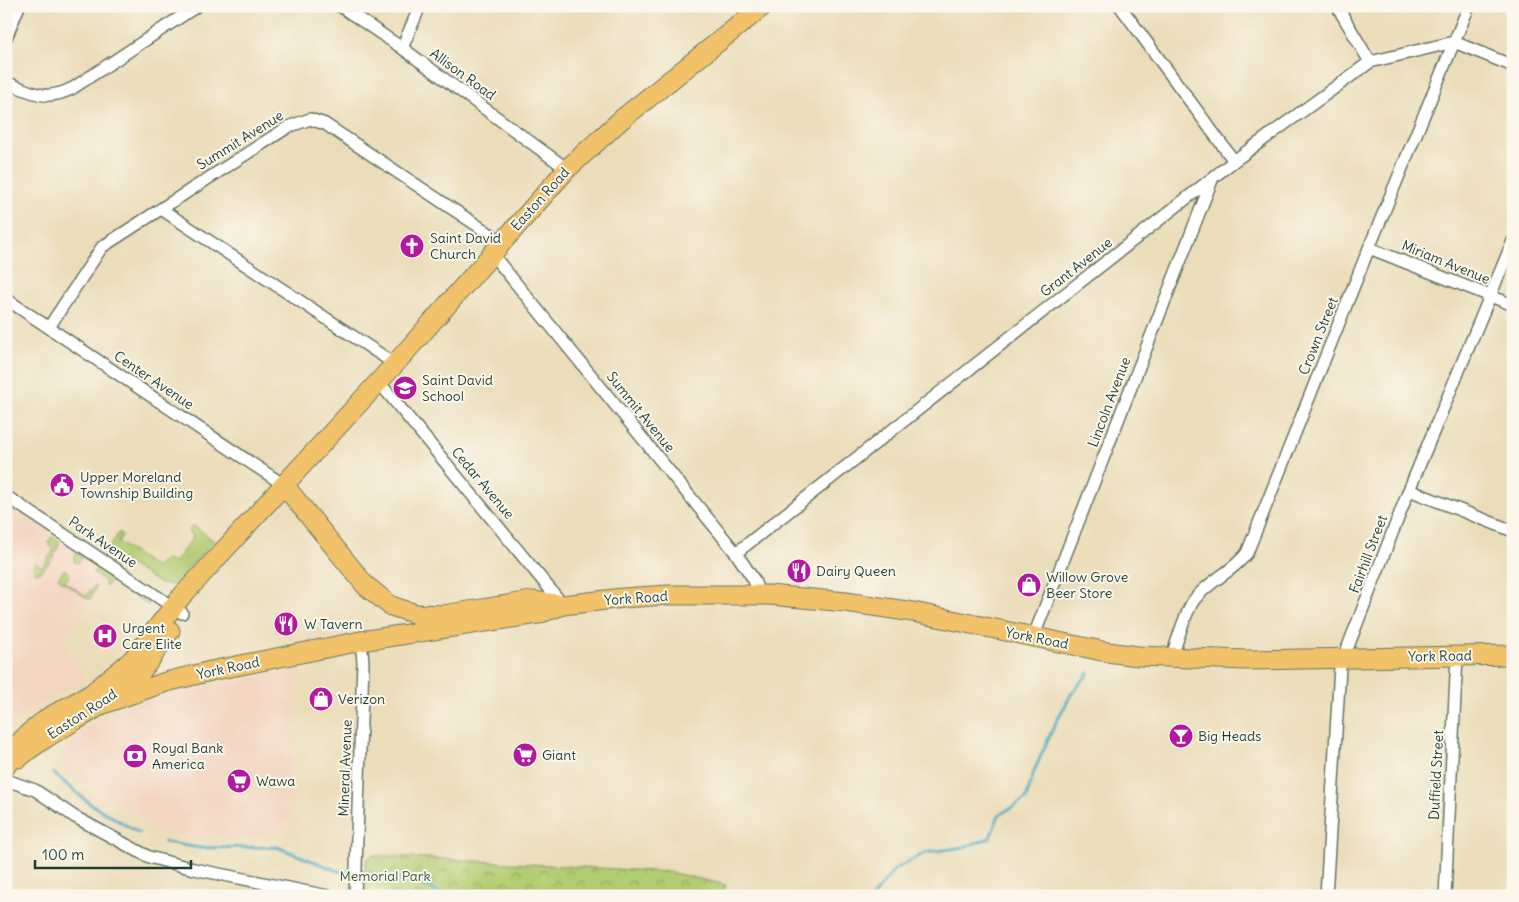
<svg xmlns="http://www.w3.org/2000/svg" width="1519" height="902" viewBox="0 0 1519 902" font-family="Delius,sans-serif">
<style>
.built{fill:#f3d4bf}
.grass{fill:#b2cc71;stroke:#688452}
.park{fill:url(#park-crowns);stroke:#688452}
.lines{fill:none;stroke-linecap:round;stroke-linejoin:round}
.stream{stroke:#43a8c3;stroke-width:3}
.minor-casing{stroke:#667563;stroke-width:14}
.trunk-casing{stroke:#667563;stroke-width:21}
.minor{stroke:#fff;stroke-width:11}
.trunk{stroke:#f2c26a;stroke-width:19}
.labels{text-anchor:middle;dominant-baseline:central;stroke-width:4;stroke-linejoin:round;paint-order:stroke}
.street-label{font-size:14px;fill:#1f3d34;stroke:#fbf7ec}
.poi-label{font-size:14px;fill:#1f3d34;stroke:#fbf7ec;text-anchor:start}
.park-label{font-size:14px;fill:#3c5a40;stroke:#fbf7ec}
</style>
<defs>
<pattern id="park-crowns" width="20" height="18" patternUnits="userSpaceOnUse" patternTransform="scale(1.25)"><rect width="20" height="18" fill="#b2cc71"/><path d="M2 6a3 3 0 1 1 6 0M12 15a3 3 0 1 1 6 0" fill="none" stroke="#90a75e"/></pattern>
</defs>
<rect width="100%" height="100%" fill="#fbf7ec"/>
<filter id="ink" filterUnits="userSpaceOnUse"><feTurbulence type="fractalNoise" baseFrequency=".02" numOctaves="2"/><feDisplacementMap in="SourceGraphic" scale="10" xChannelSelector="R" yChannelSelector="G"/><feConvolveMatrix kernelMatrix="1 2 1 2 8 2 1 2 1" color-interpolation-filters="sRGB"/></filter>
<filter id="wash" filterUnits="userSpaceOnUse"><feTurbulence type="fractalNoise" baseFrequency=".0096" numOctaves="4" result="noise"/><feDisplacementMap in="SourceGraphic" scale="20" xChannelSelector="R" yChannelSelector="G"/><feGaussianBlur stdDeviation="1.12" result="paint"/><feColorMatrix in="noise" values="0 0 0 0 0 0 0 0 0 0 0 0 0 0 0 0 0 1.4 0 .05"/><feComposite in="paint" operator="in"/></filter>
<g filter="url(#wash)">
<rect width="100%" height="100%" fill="#ebddb9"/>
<path class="built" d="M6 506 109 574 63 640 86 679 27 711 6 728Z
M296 669 291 822 280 832 251 838 164 834 61 768 68 740 133 702Z"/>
<path class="grass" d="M193 525 214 541 172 585 160 584 108 550 119 532 122 536 118 542 156 568 165 559 174 563 194 536 188 532Z
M52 537 59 541C59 551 47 569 37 573L34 572 33 566 35 562 42 567 54 550 48 543Z
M78 554 148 603 149 606 111 580 106 587 104 581 93 573 97 567 82 557 78 563 74 562 75 555Z
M64 569 70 574 65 582 86 596 94 586 96 587 90 599 87 598 58 578Z"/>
<path class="park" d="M373 855 669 872 726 885 722 896H362L366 860Z"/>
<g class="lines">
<path class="stream" d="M53 773 89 803 139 833
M165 842 199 848 277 847 338 871 383 875 424 885 445 896
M873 896 895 869 925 853 964 847 990 838 999 815 1026 799 1034 771 1055 724 1072 693 1089 673"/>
</g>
</g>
<g filter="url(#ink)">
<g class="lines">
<defs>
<path id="minor" d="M340 6 402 48 567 169
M1120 6 1234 161
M1337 6 1370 62
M6 38 19 6
M402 48 420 6
M6 82C33 93 46 102 73 88L197 6
M161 209 395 364
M1369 248 1513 305
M492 254 736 553 754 580 759 595
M6 299 284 485
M49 327 102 247 288 127 310 119 325 124 502 242
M378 381 563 605
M1409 490 1513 531
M6 496 182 613
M736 553 1234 161 1370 62 1454 42 1513 66
M1033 638 1212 180
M1171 658C1178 641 1184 614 1194 600 1208 581 1233 572 1247 553L1369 248 1469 6
M6 780 35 790 75 817 149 857 194 869 328 896
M355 896 363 662 361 641
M1326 896 1340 667 1409 490 1513 241
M1445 896 1457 656"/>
<path id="trunk" d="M284 485 365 585 391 606 416 614 443 615 532 601 557 604
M103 704 166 682 211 671 361 641 538 614 563 605 623 598 668 595H769L846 602 913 612 1107 652 1138 656 1246 660 1513 655
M19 758C55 726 105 711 138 675 150 662 159 645 170 631
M6 766 19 743 30 732 49 717 91 694 132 660 181 597 395 364 567 169 622 119 763 6"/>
</defs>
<use href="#minor" class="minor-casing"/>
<use href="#trunk" class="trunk-casing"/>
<use href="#minor" class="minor"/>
<use href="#trunk" class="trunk"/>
</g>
</g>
<defs>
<symbol id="church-disc" viewBox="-11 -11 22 22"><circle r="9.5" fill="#b5179e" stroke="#fbf7ec"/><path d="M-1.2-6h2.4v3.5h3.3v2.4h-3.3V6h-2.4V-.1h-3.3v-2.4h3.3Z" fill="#fff"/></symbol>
<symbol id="school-disc" viewBox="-11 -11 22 22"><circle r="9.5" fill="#b5179e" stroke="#fbf7ec"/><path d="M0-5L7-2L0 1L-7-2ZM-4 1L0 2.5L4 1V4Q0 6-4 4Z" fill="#fff"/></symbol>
<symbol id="civic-disc" viewBox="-11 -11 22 22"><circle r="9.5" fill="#b5179e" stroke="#fbf7ec"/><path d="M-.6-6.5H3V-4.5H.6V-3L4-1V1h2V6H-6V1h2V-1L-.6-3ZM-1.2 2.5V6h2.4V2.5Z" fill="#fff"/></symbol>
<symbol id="restaurant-disc" viewBox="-11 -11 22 22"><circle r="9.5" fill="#b5179e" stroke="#fbf7ec"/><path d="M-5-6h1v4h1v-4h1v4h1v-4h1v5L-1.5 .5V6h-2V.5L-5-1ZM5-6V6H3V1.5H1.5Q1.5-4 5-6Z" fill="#fff"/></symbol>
<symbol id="shop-disc" viewBox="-11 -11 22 22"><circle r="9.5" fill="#b5179e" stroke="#fbf7ec"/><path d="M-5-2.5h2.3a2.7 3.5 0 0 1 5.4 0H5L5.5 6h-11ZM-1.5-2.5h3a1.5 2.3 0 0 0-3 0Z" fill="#fff"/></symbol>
<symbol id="hospital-disc" viewBox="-11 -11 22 22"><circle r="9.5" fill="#b5179e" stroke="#fbf7ec"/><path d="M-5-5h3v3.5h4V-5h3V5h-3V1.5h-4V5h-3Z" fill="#fff"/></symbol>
<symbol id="bar-disc" viewBox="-11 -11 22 22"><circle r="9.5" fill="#b5179e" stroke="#fbf7ec"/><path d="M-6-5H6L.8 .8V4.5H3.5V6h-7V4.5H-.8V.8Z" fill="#fff"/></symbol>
<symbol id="supermarket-disc" viewBox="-11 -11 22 22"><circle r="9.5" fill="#b5179e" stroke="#fbf7ec"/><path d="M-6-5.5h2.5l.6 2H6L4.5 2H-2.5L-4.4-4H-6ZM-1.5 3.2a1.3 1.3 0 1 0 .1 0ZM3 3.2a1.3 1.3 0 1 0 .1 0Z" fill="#fff"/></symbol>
<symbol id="bank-disc" viewBox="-11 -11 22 22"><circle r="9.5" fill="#b5179e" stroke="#fbf7ec"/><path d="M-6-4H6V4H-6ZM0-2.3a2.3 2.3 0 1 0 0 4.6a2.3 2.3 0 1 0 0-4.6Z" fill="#fff"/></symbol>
</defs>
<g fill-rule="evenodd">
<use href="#church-disc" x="398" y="232" width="28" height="28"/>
<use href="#school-disc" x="391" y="374" width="28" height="28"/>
<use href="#civic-disc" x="48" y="471" width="28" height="28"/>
<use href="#restaurant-disc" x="785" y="557" width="28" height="28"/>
<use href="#shop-disc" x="1015" y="571" width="28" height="28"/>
<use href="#restaurant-disc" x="272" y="610" width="28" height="28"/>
<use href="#hospital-disc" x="91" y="622" width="28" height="28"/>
<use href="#shop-disc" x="307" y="685" width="28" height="28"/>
<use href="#bar-disc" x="1167" y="722" width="28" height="28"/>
<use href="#supermarket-disc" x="511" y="741" width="28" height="28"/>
<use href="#bank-disc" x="121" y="742" width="28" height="28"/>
<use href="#supermarket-disc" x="225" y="767" width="28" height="28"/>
</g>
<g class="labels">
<g class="street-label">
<text transform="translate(463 74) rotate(36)">Allison Road</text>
<text transform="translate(240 140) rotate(-32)">Summit Avenue</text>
<text transform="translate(540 199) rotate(-48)">Easton Road</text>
<text transform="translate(1446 262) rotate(22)">Miriam Avenue</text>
<text transform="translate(1076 267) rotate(-38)">Grant Avenue</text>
<text transform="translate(1318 336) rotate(-68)">Crown Street</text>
<text transform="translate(154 380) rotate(34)">Center Avenue</text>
<text transform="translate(1109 402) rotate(-69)">Lincoln Avenue</text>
<text transform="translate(641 412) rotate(51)">Summit Avenue</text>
<text transform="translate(483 483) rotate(50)">Cedar Avenue</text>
<text transform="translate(103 542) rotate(34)">Park Avenue</text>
<text transform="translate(1368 554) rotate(-69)">Fairhill Street</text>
<text transform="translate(636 598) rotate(-4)">York Road</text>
<text transform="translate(1037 638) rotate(11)">York Road</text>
<text transform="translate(1440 656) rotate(-1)">York Road</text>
<text transform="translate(228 668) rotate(-12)">York Road</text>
<text transform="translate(82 714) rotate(-33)">Easton Road</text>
<text transform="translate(345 768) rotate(-88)">Mineral Avenue</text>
<text transform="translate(1436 775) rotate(-87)">Duffield Street</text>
</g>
<g class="poi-label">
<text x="430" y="238">Saint David<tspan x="430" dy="16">Church</tspan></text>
<text x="422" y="380">Saint David<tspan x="422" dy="16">School</tspan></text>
<text x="80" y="477">Upper Moreland<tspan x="80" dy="16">Township Building</tspan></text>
<text x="816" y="571">Dairy Queen</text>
<text x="1046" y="577">Willow Grove<tspan x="1046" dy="16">Beer Store</tspan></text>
<text x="304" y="624">W Tavern</text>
<text x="122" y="628">Urgent<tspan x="122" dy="16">Care Elite</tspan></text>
<text x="338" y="699">Verizon</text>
<text x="1198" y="736">Big Heads</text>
<text x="152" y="748">Royal Bank<tspan x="152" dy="16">America</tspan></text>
<text x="542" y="755">Giant</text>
<text x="256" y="781">Wawa</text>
</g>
<g class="park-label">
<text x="385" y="876">Memorial Park</text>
</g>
</g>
<rect width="1519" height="902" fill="none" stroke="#fbf7ec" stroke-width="25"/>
<path d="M35 860v8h156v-8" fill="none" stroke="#1f3d34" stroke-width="2.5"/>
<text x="42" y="860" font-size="15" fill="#1f3d34" stroke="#fbf7ec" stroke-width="4" paint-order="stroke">100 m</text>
</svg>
